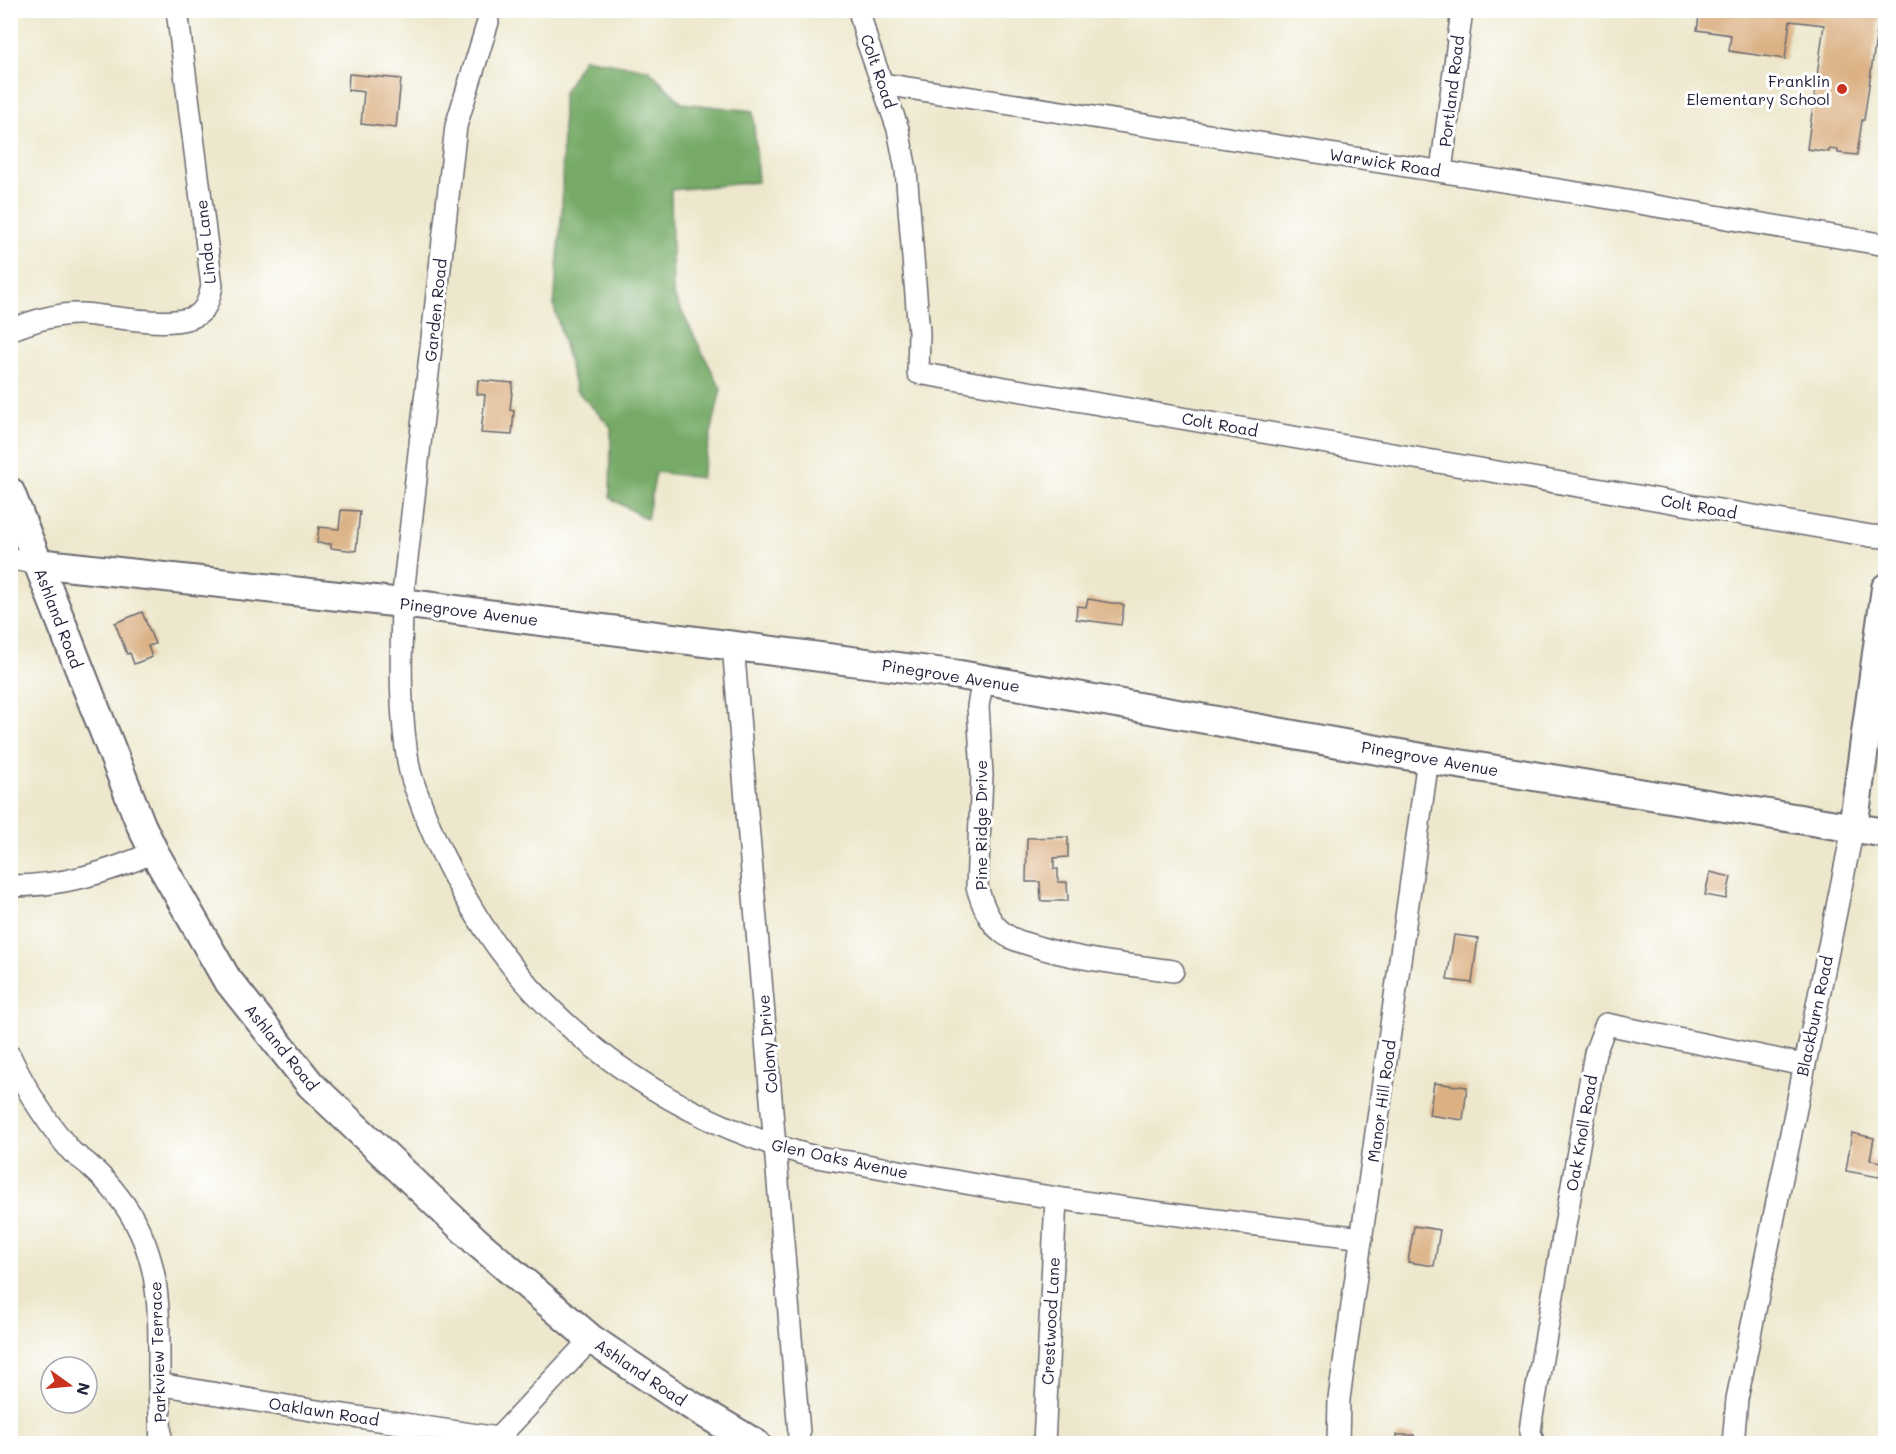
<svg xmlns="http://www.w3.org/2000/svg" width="1896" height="1454" viewBox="0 0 1896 1454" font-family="Mali,sans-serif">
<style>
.forest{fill:#76aa66;stroke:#4c6650;stroke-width:1.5}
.building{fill:#dbb184}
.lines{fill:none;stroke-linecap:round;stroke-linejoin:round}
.street-casing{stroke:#69676e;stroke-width:24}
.secondary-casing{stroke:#69676e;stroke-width:32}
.street{stroke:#fff;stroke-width:21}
.secondary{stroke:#fff;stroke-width:28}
.poi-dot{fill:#c8321e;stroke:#fff;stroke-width:2}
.labels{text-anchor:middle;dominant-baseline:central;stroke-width:6;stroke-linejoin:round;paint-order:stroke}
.street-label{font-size:16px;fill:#22223b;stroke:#fff}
.poi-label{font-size:16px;fill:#22223b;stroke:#fff;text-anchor:end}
</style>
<rect width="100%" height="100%" fill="#fff"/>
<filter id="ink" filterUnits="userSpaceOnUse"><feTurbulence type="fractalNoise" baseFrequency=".0167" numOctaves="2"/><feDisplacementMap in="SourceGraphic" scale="12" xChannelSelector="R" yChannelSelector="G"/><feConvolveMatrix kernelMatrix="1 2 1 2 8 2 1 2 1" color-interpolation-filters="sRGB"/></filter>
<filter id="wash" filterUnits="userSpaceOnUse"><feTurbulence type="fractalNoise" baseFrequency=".008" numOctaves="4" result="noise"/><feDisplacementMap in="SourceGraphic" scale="24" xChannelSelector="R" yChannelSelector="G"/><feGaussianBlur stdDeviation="1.35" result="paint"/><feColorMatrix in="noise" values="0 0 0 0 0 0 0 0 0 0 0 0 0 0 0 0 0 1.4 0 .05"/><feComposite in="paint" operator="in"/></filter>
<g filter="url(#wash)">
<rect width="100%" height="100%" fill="#ede8cd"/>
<path class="forest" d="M584 58 649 70 682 103 753 111 758 182 671 190 673 294 721 389 701 478 656 472 647 519 610 498 611 427 576 390 554 306 562 209 563 93Z"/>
<g id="blocks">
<path class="building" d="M1700 10H1880L1864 120H1862L1857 155 1838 153V150L1829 149V152L1807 149 1824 25 1790 21 1785 59 1729 51 1731 35 1697 30Z
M349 74 401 79 396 128 361 124 364 92 348 90Z
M478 380 513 383 510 410 514 411 512 435 481 433 485 395 477 394Z
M341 510 360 511 356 551 331 548V544L317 543 319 527 339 529Z
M1088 599 1124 605 1121 625 1076 619 1077 606 1086 607Z
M142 612 155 644 148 646 152 657 134 664 130 653 127 654 115 623Z
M1068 837V857L1054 858V869H1058V882H1067L1068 901H1041L1040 882H1026L1027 838Z
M1710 872 1731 877 1726 899 1705 895Z
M1454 935 1478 938 1472 983 1447 980Z
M1434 1083 1467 1087 1463 1120 1429 1115Z
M1852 1133 1874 1138 1870 1160 1883 1162 1879 1177 1846 1171Z
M1414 1226 1440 1230 1434 1266 1408 1262Z
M1397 1435H1414V1444H1397Z"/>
</g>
</g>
<g filter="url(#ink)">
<use href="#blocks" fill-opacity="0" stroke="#69676e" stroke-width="1.5"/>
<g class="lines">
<defs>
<path id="street" d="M859 10 867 41 898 129 906 170 919 333 918 373 1871 536 1886 537
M488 22 456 126 402 603C401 657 399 713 409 767 411 777 415 788 419 798 433 838 451 874 473 910 544 1029 665 1114 797 1152 815 1158 836 1160 855 1163 894 1170 932 1177 971 1184 1101 1207 1232 1222 1362 1238
M883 84 1597 196 1886 245
M1441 171 1462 10
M10 330C32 321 57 313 81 314 109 315 184 332 202 311 208 305 210 294 212 286L177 10
M10 559 37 563
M733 645 799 1433 798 1444
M983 679 978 706 982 775 977 887C982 903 988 921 1002 932 1010 939 1021 942 1031 945 1077 960 1125 964 1173 971
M10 886C62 886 107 873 154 852
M10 1056C26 1090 47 1123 72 1152 78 1157 85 1161 90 1166 100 1175 110 1185 118 1196 161 1251 159 1305 159 1370 159 1395 160 1419 161 1444
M159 1384 311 1410 498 1438
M498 1438 591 1339
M1044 1444 1056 1199
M1338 1444 1339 1399 1428 759
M1534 1444 1530 1432 1532 1416 1595 1053 1606 1024 1804 1065
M1733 1444 1737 1399 1853 828"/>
<path id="secondary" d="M10 492 141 825 154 852 226 978 311 1085 478 1243 591 1339 679 1398 756 1444
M37 563 402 603 960 675 1428 759 1886 833
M1853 828 1886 588"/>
</defs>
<use href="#street" class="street-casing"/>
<use href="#secondary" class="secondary-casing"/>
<use href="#street" class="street"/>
<use href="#secondary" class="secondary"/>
</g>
</g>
<circle class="poi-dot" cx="1842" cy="89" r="6"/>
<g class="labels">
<g class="street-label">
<text transform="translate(879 71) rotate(71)">Colt Road</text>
<text transform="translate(1451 91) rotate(-83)">Portland Road</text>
<text transform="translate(1385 162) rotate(9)">Warwick Road</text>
<text transform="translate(205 242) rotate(-96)">Linda Lane</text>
<text transform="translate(435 310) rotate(-84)">Garden Road</text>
<text transform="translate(1220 424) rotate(10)">Colt Road</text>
<text transform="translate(1699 506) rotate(10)">Colt Road</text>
<text transform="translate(469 611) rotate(7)">Pinegrove Avenue</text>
<text transform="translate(59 618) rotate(69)">Ashland Road</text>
<text transform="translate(951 675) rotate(9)">Pinegrove Avenue</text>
<text transform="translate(1430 758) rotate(10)">Pinegrove Avenue</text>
<text transform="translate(980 825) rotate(-90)">Pine Ridge Drive</text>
<text transform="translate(1814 1016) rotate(-78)">Blackburn Road</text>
<text transform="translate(767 1044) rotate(-95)">Colony Drive</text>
<text transform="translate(282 1047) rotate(51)">Ashland Road</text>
<text transform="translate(1381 1101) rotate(-82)">Manor Hill Road</text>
<text transform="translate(1581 1133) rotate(-80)">Oak Knoll Road</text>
<text transform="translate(840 1158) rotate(12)">Glen Oaks Avenue</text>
<text transform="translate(1050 1321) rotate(-87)">Crestwood Lane</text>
<text transform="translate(157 1352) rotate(-92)">Parkview Terrace</text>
<text transform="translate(641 1372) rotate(34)">Ashland Road</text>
<text transform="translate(324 1411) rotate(9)">Oaklawn Road</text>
</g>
<g class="poi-label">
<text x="1830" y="80">Franklin<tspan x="1830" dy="18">Elementary School</tspan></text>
</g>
</g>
<rect width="1896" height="1454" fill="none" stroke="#fff" stroke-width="36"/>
<g transform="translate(69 1385) rotate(105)"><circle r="28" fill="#ffffff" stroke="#a7a7b1" stroke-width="1.5"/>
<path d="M0-4.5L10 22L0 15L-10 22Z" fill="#c8321e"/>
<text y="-9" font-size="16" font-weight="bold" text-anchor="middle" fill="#22223b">N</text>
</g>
</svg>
